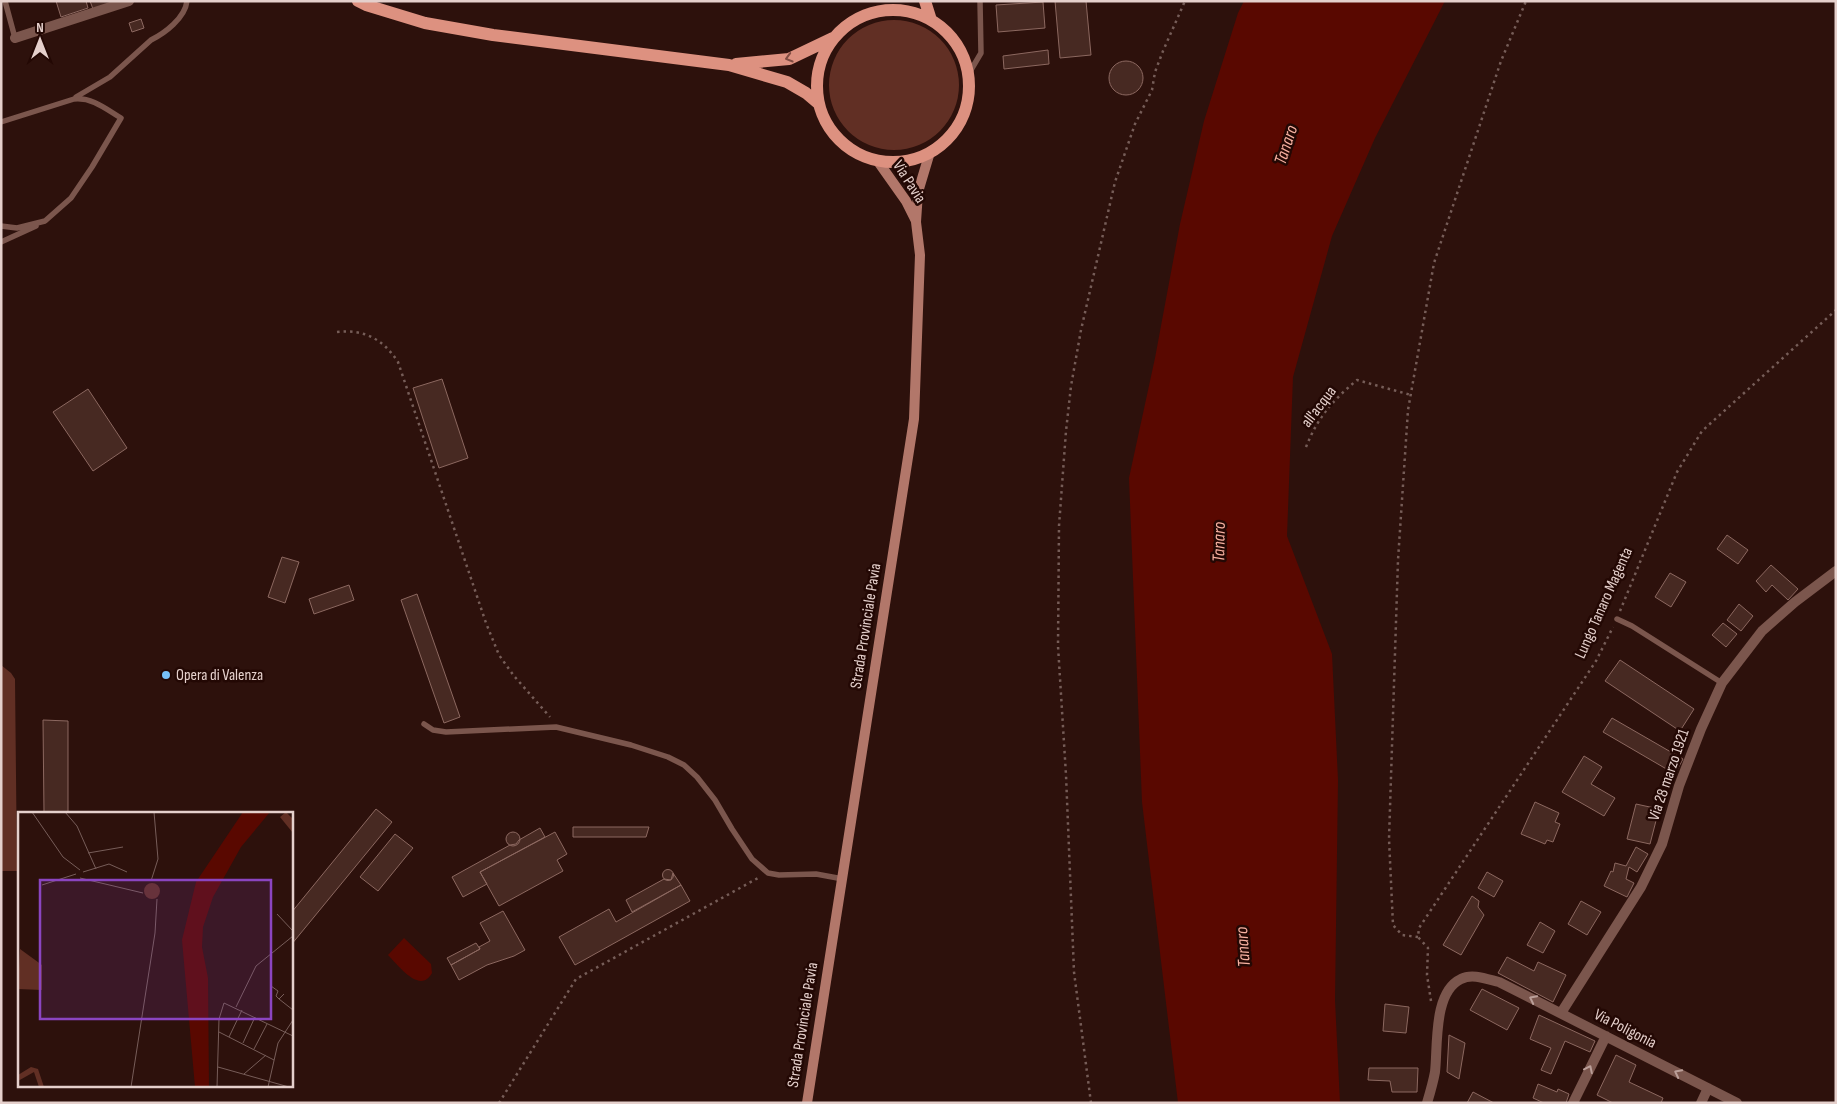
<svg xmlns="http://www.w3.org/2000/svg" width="1837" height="1104" viewBox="0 0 1837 1104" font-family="'Sofia Sans Condensed',sans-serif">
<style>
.green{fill:#612f24}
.water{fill:#590800}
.building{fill:#472922;stroke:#8c6860}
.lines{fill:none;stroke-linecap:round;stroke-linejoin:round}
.path{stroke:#765d58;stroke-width:2.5;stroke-dasharray:2.5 4;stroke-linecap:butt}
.service{stroke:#7b564d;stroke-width:5.5}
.minor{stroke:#7b564d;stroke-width:10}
.secondary{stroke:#b2776a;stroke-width:10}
.primary{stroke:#dd9180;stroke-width:12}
.oneway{stroke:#804c42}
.oneway2{stroke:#bb9f99}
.poi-dot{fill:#77bff7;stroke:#230804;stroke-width:2}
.labels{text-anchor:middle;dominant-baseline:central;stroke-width:5;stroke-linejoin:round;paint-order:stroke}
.street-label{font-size:16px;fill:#e5d0cc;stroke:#230804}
.poi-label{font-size:16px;fill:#e5d0cc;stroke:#230804;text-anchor:start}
.water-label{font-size:18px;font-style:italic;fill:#f7b0a0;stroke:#230804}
.inset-road{fill:none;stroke:#775d59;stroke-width:1}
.view{fill:#8b45c1;fill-opacity:0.15;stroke:#8b45c1;stroke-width:2.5}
.inset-edge{fill:none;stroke:#e5d0cc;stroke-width:2.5}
</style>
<rect width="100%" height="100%" fill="#2d110c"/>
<path class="green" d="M829 85a65 65 0 1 1 130 0a65 65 0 1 1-130 0Z
M1 665 11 673 15 679 17 871H1Z"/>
<path class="water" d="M1244 1H1445L1375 138 1332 236 1293 377 1287 536 1332 654 1338 780 1335 1000 1340 1103H1178L1142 802 1129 478 1155 358 1180 224 1204 121 1238 13Z
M404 938 431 964 432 973C420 995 398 965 388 955Z"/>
<path class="building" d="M56 1H86L88 8 61 17Z
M90 1H117L93 9Z
M1055 1H1086L1091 55 1060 58Z
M1043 2 1045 28 998 32 996 5Z
M141 19 144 28 132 32 129 23Z
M1048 50 1049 64 1004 69 1003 56Z
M1109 78a17 17 0 1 1 34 0a17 17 0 1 1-34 0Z
M442 379 468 458 439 468 413 388Z
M88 389 127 448 93 471 53 412Z
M1727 535 1748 550 1738 564 1717 549Z
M282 557 299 562 285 603 268 597Z
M1771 565 1798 589 1788 600 1772 585 1766 592 1756 581Z
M1670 573 1686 582 1671 607 1655 597Z
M349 585 354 600 314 614 309 599Z
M417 594 460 717 444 723 401 600Z
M1739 604 1753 616 1741 631 1727 620Z
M1723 623 1737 634 1726 647 1712 635Z
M1620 660 1694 709 1680 731 1605 681Z
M1612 718 1683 759 1675 774 1603 732Z
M43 720 68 721V813H44Z
M1584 756 1602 767 1591 784 1615 798 1604 816 1562 792Z
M1535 802 1559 813 1555 822 1560 824 1553 842 1547 840 1545 844 1521 834Z
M1636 804 1659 809 1650 844 1627 839Z
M376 809 392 822 291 945V913Z
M573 827H649L646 837H573Z
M540 828 545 837 480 872 487 884 463 897 452 877 510 845 516 844 519 840Z
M555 832 567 854 557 860 563 871 499 906 480 872Z
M506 839a7 7 0 1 1 14 0a7 7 0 1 1-14 0Z
M395 834 413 848 378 891 360 877Z
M1636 847 1648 854 1637 872 1629 867 1626 879 1634 883 1627 897 1604 886 1611 871 1613 872 1615 863 1626 866Z
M662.5 875a5.5 5.5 0 1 1 11 0a5.5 5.5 0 1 1-11 0Z
M1487 872 1503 881 1494 897 1478 888Z
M673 873 681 885 632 912 626 900 664 879 671 880Z
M681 885 690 901 575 965 559 937 609 909 616 922Z
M1472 896 1479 901 1478 907 1484 915 1461 955 1443 945Z
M1581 901 1601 912 1587 935 1568 924Z
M503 911 525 950 514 956 487 965 459 980 451 965 480 949 479 947 490 941 480 923Z
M1540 922 1555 931 1543 953 1527 945Z
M476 943 480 949 451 965 447 958Z
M1507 957 1534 971 1538 962 1566 975 1553 1002 1498 973Z
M1482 989 1519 1008 1507 1030 1470 1010Z
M1385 1004 1409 1007 1406 1033 1383 1031Z
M1539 1015 1595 1041 1590 1052 1565 1041 1551 1074 1541 1070 1551 1048 1530 1039Z
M1449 1035 1465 1043 1459 1079 1447 1072Z
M1616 1055 1636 1065 1629 1082 1663 1098 1661 1103H1613L1597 1095Z
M1369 1068H1418L1417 1092H1392L1390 1081 1368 1080Z
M1538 1084 1557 1092 1558 1089 1569 1094 1566 1103H1544L1533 1098Z
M1473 1092 1494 1103H1467Z"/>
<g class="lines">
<path class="path" d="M337 332C364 329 383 339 398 362L486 623 499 655 514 676 550 717
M1306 447C1318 417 1332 401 1357 380L1411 395
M1620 611 1677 472 1702 431 1836 310
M1418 937 1402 935 1393 925 1389 839 1398 560 1408 410 1434 263 1501 61 1526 1
M1431 1001 1427 975 1428 948 1418 937 1419 928 1596 661 1613 627
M499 1103 576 979 758 878
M1091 1103 1074 972 1066 775 1058 646 1059 526 1066 431 1071 386 1081 330 1115 182 1135 124 1152 90 1155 72 1163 51 1185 1"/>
<path class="service" d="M5 1 15 38
M968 75 981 53 980 1
M76 97 110 77 151 40C165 33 185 18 187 1
M1 122 74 99C92 97 106 109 121 118L92 167 71 198 45 221 17 228 1 226
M1 242 36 226
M1617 619 1632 626 1722 683
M424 724 433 730 446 732 556 727 631 745 668 757 684 765 697 777 715 800 732 829 752 859 768 873 779 875 816 874 843 879"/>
<path class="minor" d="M15 38 129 1
M1561 1013 1641 887 1662 844 1679 786 1701 729 1722 683 1762 631 1795 602 1836 571
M1427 1103C1430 1093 1433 1083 1435 1072 1438 1046 1433 992 1461 979 1472 973 1487 979 1499 982L1737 1103
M1573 1103 1606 1036
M1701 1103 1708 1088"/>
<path class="secondary" d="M877 160 906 201 916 221
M807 1103 914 419 920 255 916 222 918 192 930 152"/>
<path class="primary" d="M358 1 366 5 425 23 493 35 729 65 787 82 806 93 819 104
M925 1 931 20
M817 86a76 76 0 1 1 152 0a76 76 0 1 1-152 0Z
M736 64 789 59 833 38"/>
</g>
<defs><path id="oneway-chevron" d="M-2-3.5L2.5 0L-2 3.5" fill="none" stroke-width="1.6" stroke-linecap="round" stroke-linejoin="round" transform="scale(1.25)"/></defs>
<use class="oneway" href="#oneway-chevron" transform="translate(789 58) rotate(164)"/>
<g class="oneway2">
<use href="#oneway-chevron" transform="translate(1533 999) rotate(-153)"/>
<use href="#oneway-chevron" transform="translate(1589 1069) rotate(-64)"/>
<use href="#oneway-chevron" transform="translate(1678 1073) rotate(-153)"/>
</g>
<circle class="poi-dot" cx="166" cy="675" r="5"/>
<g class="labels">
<g class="street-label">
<text transform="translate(909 182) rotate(57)">Via Pavia</text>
<text transform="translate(1319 407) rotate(-53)">all'acqua</text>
<text transform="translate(1604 603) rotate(-66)">Lungo Tanaro Magenta</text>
<text transform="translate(866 626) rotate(-81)">Strada Provinciale Pavia</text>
<text transform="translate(1669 775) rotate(-71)">Via 28 marzo 1921</text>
<text transform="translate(803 1025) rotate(-81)">Strada Provinciale Pavia</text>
<text transform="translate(1625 1029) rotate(27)">Via Poligonia</text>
</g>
<g class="poi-label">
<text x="176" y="675">Opera di Valenza</text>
</g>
<g class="water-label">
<text transform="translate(1286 145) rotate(-72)">Tanaro</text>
<text transform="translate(1219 542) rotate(-89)">Tanaro</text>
<text transform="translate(1243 947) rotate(-94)">Tanaro</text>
</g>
</g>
<g transform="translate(18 812)">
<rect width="275" height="275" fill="#2d110c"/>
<path d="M268 0 275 7V21L262 5ZM126 79a8 8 0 1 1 16 0a8 8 0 1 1-16 0ZM2 137 24 153V178L0 177ZM13 255 20 257 26 275H21L16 260 0 269V263Z" fill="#612f24"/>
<path d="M225 0H252L223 35 195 85 185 115 184 135 190 166 191 275H177L164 128 178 70Z" fill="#590800"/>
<path class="inset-road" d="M14 0 45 45 62 58M47 0 59 14 78 57M70 41 105 35M65 60 91 52 109 60M62 66 125 81M133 69 140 47 136 0M24 73 58 62M259 102 275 119M253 174 260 179 258 184 261 187M266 182 261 187 275 198M218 195 238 154 275 124M201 220 256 248M211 225 224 198M225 231 237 205M236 237 249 212M200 255 271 275M226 262 248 243M113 275 137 121 139 87M199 275 201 207 206 191 275 224M250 275 260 231 275 208"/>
<path class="view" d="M22 68H253V207H22Z"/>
<rect width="275" height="275" class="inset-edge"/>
</g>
<rect width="1837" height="1104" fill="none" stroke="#e5d0cc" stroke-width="5"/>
<g transform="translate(40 40)" stroke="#230804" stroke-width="4" paint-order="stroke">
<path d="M0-4L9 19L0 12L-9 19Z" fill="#e5d0cc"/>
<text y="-8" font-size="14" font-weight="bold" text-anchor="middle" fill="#e5d0cc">N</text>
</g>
</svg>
